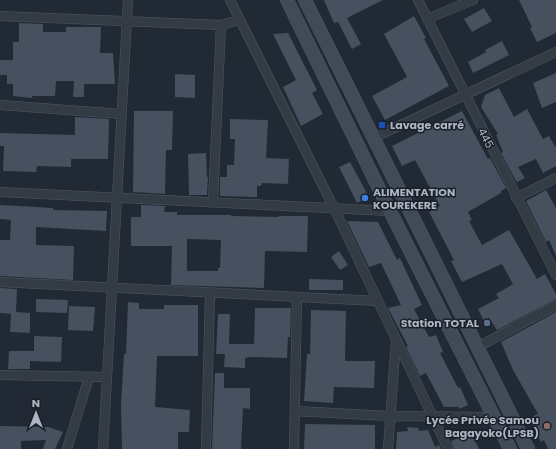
<svg xmlns="http://www.w3.org/2000/svg" width="556" height="449" viewBox="0 0 556 449" font-family="Poppins,sans-serif">
<style>
.building{fill:#46505e;fill-rule:evenodd}
.lines{fill:none;stroke-linecap:round;stroke-linejoin:round}
.minor-casing{stroke:#505863;stroke-width:10}
.secondary-casing{stroke:#505863;stroke-width:14}
.minor{stroke:#333b45;stroke-width:9}
.secondary{stroke:#414a58;stroke-width:13}
.transit-dot{fill:#1a4fb4;stroke:#192029;stroke-width:1.5}
.shop-dot{fill:#3f7fe0;stroke:#192029;stroke-width:1.5}
.service-dot{fill:#5c6f8a;stroke:#192029;stroke-width:1.5}
.education-dot{fill:#8d6e63;stroke:#192029;stroke-width:1.5}
.labels{text-anchor:middle;dominant-baseline:central;stroke-width:3;stroke-linejoin:round;paint-order:stroke}
.poi-label{font-size:11px;font-weight:bold;fill:#adb5c2;stroke:#192029;text-anchor:start}
.street-label{font-size:11px;fill:#adb5c2;stroke:#192029}
</style>
<rect width="100%" height="100%" fill="#202934"/>
<path class="building" d="M324 0H383L347 18 361 44 352 49 338 22 334 23Z
M519 0H556V33L537 42 530 28 532 27Z
M484 8 492 21 472 32 464 19Z
M414 16 426 38 424 39 449 86 385 120 372 96 407 77 384 34Z
M19 23 43 24V32H66V27H101L100 53H113L115 84H84V97H73L74 81H56L55 96H32V98L13 96V84H7V75H0V60H13V42H19Z
M288 33 317 90 312 93 323 114 301 126 283 87 296 80 273 34Z
M502 41 509 55 473 73 468 62 486 52 485 50Z
M556 73V102L542 108 533 83Z
M175 74 195 75V98L175 97Z
M499 88 514 117 527 109 543 139 549 136 556 148V166L543 173 536 159 518 167 525 178 517 182 516 181 501 153 503 152 496 135 498 134 481 107 485 95Z
M134 111H173L172 150H166L165 194 133 192Z
M462 111 488 159 490 158 506 188 501 191V193L468 212 472 220 469 221 482 245 509 230 537 279 545 274 556 294V299L497 330 489 318 484 321 478 309 499 298 496 294 513 284 502 264 462 282 451 261 454 260 453 258 429 212 440 206 415 160 402 166 392 146Z
M75 117 109 119 108 159H71V167L37 166 36 172 3 171 4 146H0V133L75 135Z
M230 119 268 120 266 158 289 159 288 184 262 183 261 186H257V197L220 196V177H227V165H234L235 139H230Z
M206 153 207 177H208L207 195H189L188 154Z
M350 162 369 197 357 203 339 167Z
M546 190 556 208V256L549 240 546 242 526 201Z
M0 205 53 208V210L107 211 106 231 36 227V245L74 246 73 280 0 276V240H10L11 220 0 219Z
M141 205 165 206 164 212H177V215H231V216L279 217V216H308L307 252 265 251 264 288 171 285 172 246H131V217H141ZM187 239 221 240 220 268H218V271H187Z
M347 221 378 222 397 260 400 258 422 305 414 309 429 337 436 335 443 352 440 353 458 388 460 387 468 405 459 409V407H444L426 373 420 376 406 347 408 346 388 308 401 305 381 263 369 267Z
M339 251 348 265 340 270 331 257Z
M309 279 343 280V290H309Z
M0 288 17 289 16 312 30 313V333L10 332 11 314 0 313Z
M36 299 68 300 67 313 36 312Z
M128 302 139 303V309H164V305H198V356H157L155 407 190 410 189 432H178V449H122L121 405 124 354H126Z
M69 306 95 307 93 331 68 330Z
M255 308H291L290 337H288L287 358 251 357 245 358V368L224 367 225 354H216L218 314H230L229 344H254Z
M311 310 346 311 345 361H375L374 388 334 387 333 403 304 401 307 354H310Z
M556 312V449H548L544 440 541 442 529 418 538 414 513 370 501 342Z
M34 336 62 337 61 362 30 361V369H8L9 351H34Z
M215 373H224V388H250V409L243 408 241 449H212Z
M305 424 375 425V449H304Z
M0 426 48 427 63 432 55 449H43L46 440 21 441V449H0Z
M407 427 418 428 419 431 428 430 435 447 439 445 441 449H396L397 432 408 431Z
M471 433 479 449H454L451 441Z"/>
<g class="lines">
<defs>
<path id="minor" d="M230 0 334 208 448 449
M418 0 556 275
M0 16 221 25 239 20
M427 19 473 0
M0 105 121 114
M373 138 556 52
M0 192 390 211
M516 198 556 178
M213 202 221 25
M0 282 378 301
M478 347 556 305
M0 375 106 377
M295 411 389 416 494 417
M67 449 89 377
M103 449 128 0
M206 449 210 293
M294 449 297 297
M388 449 396 340"/>
<path id="secondary" d="M287 0 390 211 510 449
M305 0 528 449"/>
</defs>
<use href="#minor" class="minor-casing"/>
<use href="#secondary" class="secondary-casing"/>
<use href="#minor" class="minor"/>
<use href="#secondary" class="secondary"/>
</g>
<rect class="transit-dot" x="378" y="121" width="8" height="8" rx="2"/>
<circle class="shop-dot" cx="365" cy="198" r="4"/>
<circle class="service-dot" cx="487" cy="323" r="4"/>
<circle class="education-dot" cx="547" cy="426" r="4"/>
<g class="labels">
<g class="poi-label">
<text x="390" y="125">Lavage carré</text>
<text x="373" y="192">ALIMENTATION<tspan x="373" dy="13">KOUREKERE</tspan></text>
<text x="479" y="323" text-anchor="end">Station TOTAL</text>
<text x="539" y="420" text-anchor="end">Lycée Privée Samou<tspan x="539" dy="13">Bagayoko(LPSB)</tspan></text>
</g>
<g class="street-label">
<text transform="translate(486 138) rotate(63)">445</text>
</g>
</g>
<g transform="translate(36 413)" stroke="#192029" stroke-width="3" paint-order="stroke">
<path d="M0-3L7 15L0 10L-7 15Z" fill="#adb5c2"/>
<text y="-6" font-size="11" font-weight="bold" text-anchor="middle" fill="#adb5c2">N</text>
</g>
</svg>
